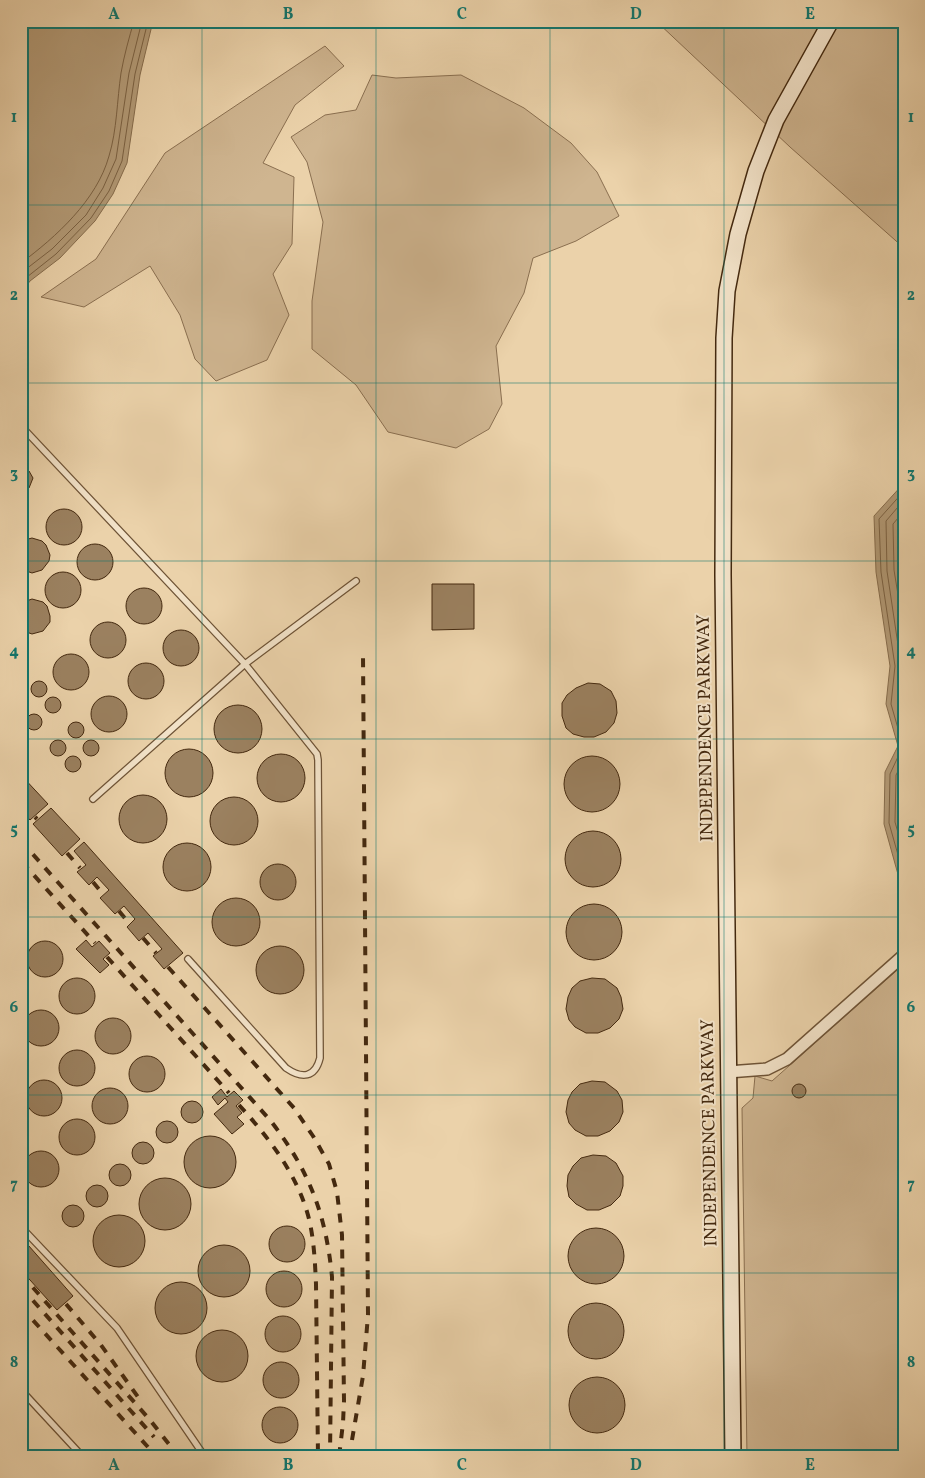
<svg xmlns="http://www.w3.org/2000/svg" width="925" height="1478" viewBox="0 0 925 1478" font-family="Vollkorn,serif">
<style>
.green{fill:#cfb590;stroke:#8a6f50}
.water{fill:#b29975;stroke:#866c4c}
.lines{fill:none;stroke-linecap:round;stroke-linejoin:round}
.shore{stroke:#7b6142;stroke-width:1}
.building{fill:#9b8160;stroke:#44290f}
.service-casing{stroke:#6e5336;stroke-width:8}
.minor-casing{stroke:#6e5336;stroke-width:14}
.secondary-casing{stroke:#44290f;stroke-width:18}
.service{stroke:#f2e2c8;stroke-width:5.5}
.minor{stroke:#f2e2c8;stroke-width:11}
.secondary{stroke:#f2e2c8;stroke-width:15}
.rail{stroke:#44290f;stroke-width:4;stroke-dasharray:9 9;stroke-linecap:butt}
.grid{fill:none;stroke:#0f766e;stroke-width:1;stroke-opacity:0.55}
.labels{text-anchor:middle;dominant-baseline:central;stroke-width:4;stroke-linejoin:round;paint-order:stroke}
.street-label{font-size:18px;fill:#44290f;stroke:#f2e2c8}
.neatline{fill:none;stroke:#0f766e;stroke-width:2}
.grid-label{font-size:16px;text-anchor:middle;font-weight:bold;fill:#0f766e}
</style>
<rect width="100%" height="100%" fill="#ebd2aa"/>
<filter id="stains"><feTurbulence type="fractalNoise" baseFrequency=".004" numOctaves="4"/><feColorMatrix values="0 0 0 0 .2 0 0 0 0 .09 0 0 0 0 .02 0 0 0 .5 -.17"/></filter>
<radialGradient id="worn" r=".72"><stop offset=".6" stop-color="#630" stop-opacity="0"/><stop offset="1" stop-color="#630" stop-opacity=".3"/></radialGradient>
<path class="green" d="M656 21H904V248L790 147Z
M325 46 344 66 295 105 263 163 294 177 292 244 273 274 289 315 267 360 216 381 195 359 180 315 150 266 84 307 41 297 96 259 165 153Z
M372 75 396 78 461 75 524 108 571 143 597 172 619 216 576 241 533 258 524 293 496 346 502 404 489 429 456 448 388 432 356 385 312 349V301L323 222 307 162 291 137 325 115 356 110Z
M904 964V1457H747L742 1108 753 1098 755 1076 772 1081Z"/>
<path class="water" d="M21 21H153L140 75 127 163 113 194 95 221 60 258 30 281 21 293Z
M904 483V874L899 878 884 824 885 772 898 746 886 704 890 666 876 572 874 516Z"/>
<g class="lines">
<path class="shore" d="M21 263C56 237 97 200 109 156 117 130 117 100 121 73 124 56 129 38 134 21
M21 273 52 249 86 215 103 188 116 159 129 73 142 21
M21 284 27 277 56 254 91 218 109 191 122 161 135 74 148 21
M904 491 879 519 881 572 895 666 891 704 903 746 890 774 889 823 902 869 904 871
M904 500 886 521 887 571 901 665 898 703 904 722
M904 511 893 524 894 570 904 632
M904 760 896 775 895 822 904 854
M904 776 902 821 904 826"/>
</g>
<path class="building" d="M21 468 29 471 33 478 29 488 21 491Z
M46 527a18 18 0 1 1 36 0a18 18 0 1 1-36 0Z
M32 538 42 541 46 545 50 555 49 561 42 570 32 573 21 569V541Z
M77 562a18 18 0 1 1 36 0a18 18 0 1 1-36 0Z
M45 590a18 18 0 1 1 36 0a18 18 0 1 1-36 0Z
M432 584H474V629L432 630Z
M126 606a18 18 0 1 1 36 0a18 18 0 1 1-36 0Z
M32 599 43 602 47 606 50 616V622L43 631 32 634 21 630V603Z
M90 640a18 18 0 1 1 36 0a18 18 0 1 1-36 0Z
M163 648a18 18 0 1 1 36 0a18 18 0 1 1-36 0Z
M53 672a18 18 0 1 1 36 0a18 18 0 1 1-36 0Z
M128 681a18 18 0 1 1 36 0a18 18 0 1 1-36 0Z
M31 689a8 8 0 1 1 16 0a8 8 0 1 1-16 0Z
M588 683 600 684 611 691 616 701 617 713 614 723 606 732 594 737H584L573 734 566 728 562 716V703L567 695 576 688Z
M91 714a18 18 0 1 1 36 0a18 18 0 1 1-36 0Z
M45 705a8 8 0 1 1 16 0a8 8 0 1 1-16 0Z
M21 699 25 700 27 705 26 710 21 714Z
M214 729a24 24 0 1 1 48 0a24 24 0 1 1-48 0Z
M26 722a8 8 0 1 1 16 0a8 8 0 1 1-16 0Z
M68 730a8 8 0 1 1 16 0a8 8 0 1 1-16 0Z
M83 748a8 8 0 1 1 16 0a8 8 0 1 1-16 0Z
M50 748a8 8 0 1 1 16 0a8 8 0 1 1-16 0Z
M165 773a24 24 0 1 1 48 0a24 24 0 1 1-48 0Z
M257 778a24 24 0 1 1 48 0a24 24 0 1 1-48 0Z
M65 764a8 8 0 1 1 16 0a8 8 0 1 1-16 0Z
M564 784a28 28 0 1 1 56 0a28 28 0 1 1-56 0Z
M21 775 48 804 30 820 21 810Z
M119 819a24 24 0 1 1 48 0a24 24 0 1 1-48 0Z
M210 821a24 24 0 1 1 48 0a24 24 0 1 1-48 0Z
M51 808 80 839 62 856 33 824Z
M565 859a28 28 0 1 1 56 0a28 28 0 1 1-56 0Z
M84 842 183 953 164 969 153 956 162 949 148 933 139 941 127 927 135 919 124 906 115 914 100 898 109 890 97 877 89 885 77 872 86 865 74 851Z
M163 867a24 24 0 1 1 48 0a24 24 0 1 1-48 0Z
M260 882a18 18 0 1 1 36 0a18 18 0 1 1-36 0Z
M212 922a24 24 0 1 1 48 0a24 24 0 1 1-48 0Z
M566 932a28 28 0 1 1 56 0a28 28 0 1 1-56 0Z
M86 940 92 947 99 941 110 953 103 959 109 965 100 973 76 949Z
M27 959a18 18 0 1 1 36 0a18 18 0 1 1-36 0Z
M256 970a24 24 0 1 1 48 0a24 24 0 1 1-48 0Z
M59 996a18 18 0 1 1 36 0a18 18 0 1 1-36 0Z
M21 978 27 988 25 999 21 1004Z
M592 978 605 979 617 988 621 997 623 1009 619 1019 610 1028 598 1033H586L575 1027 569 1020 566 1009 568 997 572 988 580 981Z
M23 1028a18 18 0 1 1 36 0a18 18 0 1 1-36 0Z
M95 1036a18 18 0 1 1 36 0a18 18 0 1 1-36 0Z
M21 1047 25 1055 26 1061 21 1070Z
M59 1068a18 18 0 1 1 36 0a18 18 0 1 1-36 0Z
M129 1074a18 18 0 1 1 36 0a18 18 0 1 1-36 0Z
M26 1098a18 18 0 1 1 36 0a18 18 0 1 1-36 0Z
M592 1081 605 1082 617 1091 622 1100 623 1112 619 1122 610 1131 598 1136H586L575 1130 569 1123 566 1112 568 1100 572 1092 580 1084Z
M792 1091a7 7 0 1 1 14 0a7 7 0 1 1-14 0Z
M92 1106a18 18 0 1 1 36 0a18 18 0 1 1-36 0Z
M221 1089 227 1097 234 1091 243 1100 236 1106 242 1113 237 1117 244 1124 232 1134 214 1114 228 1102 225 1098 218 1105 212 1097Z
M181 1112a11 11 0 1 1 22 0a11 11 0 1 1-22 0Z
M59 1137a18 18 0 1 1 36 0a18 18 0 1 1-36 0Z
M21 1119 25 1127V1133L21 1142Z
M156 1132a11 11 0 1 1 22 0a11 11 0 1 1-22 0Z
M184 1162a26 26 0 1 1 52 0a26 26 0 1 1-52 0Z
M132 1153a11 11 0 1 1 22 0a11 11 0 1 1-22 0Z
M23 1169a18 18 0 1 1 36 0a18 18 0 1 1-36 0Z
M593 1155 606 1156 616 1163 623 1176V1186L620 1196 611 1205 599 1210H587L576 1204 569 1197 567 1186 568 1175 573 1166 581 1158Z
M109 1175a11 11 0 1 1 22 0a11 11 0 1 1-22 0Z
M139 1204a26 26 0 1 1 52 0a26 26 0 1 1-52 0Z
M86 1196a11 11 0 1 1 22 0a11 11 0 1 1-22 0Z
M62 1216a11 11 0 1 1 22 0a11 11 0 1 1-22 0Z
M93 1241a26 26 0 1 1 52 0a26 26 0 1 1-52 0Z
M269 1244a18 18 0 1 1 36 0a18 18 0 1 1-36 0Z
M568 1256a28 28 0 1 1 56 0a28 28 0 1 1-56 0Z
M21 1237 73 1296 57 1310 21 1270Z
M198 1271a26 26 0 1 1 52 0a26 26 0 1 1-52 0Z
M266 1289a18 18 0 1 1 36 0a18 18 0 1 1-36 0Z
M155 1308a26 26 0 1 1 52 0a26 26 0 1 1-52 0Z
M568 1331a28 28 0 1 1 56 0a28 28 0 1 1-56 0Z
M265 1334a18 18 0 1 1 36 0a18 18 0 1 1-36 0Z
M196 1356a26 26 0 1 1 52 0a26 26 0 1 1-52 0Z
M263 1380a18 18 0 1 1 36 0a18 18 0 1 1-36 0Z
M569 1405a28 28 0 1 1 56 0a28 28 0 1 1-56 0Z
M262 1425a18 18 0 1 1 36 0a18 18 0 1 1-36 0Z
M35 1453 46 1454 52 1457H22Z"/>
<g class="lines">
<defs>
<path id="service" d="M21 426 245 664 317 754 318 760 320 1058C315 1078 302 1079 286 1068L188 959
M93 799 245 664 356 581
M21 1227 117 1328 205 1457
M21 1390 83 1457"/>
<path id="minor" d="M728 1072 767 1069 787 1059 904 955"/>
<path id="secondary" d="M733 1457 723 575 724 338 727 291 738 234 756 171 776 120 831 21"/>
</defs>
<use href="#service" class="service-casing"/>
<use href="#minor" class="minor-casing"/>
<use href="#secondary" class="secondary-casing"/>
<use href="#service" class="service"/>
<use href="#minor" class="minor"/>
<use href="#secondary" class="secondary"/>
<path class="rail" d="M35 817 37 819
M21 841 270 1120C309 1170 326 1214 332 1277L330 1457
M67 853 80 868
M22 862 95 943
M93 882 103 894
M119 911 129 923
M143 938 156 953
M107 957 229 1093
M168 967 294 1108 313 1136 329 1164 337 1192 342 1235 344 1401 343 1423 339 1457
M239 1105C269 1138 298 1175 309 1219 314 1240 315 1262 316 1284L318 1457
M21 1274 150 1420 179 1457
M21 1287 154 1437
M66 1304 101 1345 138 1397
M21 1307 157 1457
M352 1440 363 1376 368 1315 363 655"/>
</g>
<path class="grid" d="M202 21V1457M376 21V1457M550 21V1457M724 21V1457M21 205H904M21 383H904M21 561H904M21 739H904M21 917H904M21 1095H904M21 1273H904"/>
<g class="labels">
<g class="street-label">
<text transform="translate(706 728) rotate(-91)">INDEPENDENCE PARKWAY</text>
<text transform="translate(710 1133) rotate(-91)">INDEPENDENCE PARKWAY</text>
</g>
</g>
<rect width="925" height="1478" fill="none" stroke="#ebd2aa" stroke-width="55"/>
<rect x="28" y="28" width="870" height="1422" class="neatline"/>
<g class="grid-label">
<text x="114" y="19">A</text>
<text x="288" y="19">B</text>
<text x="462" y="19">C</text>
<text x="636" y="19">D</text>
<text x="810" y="19">E</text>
<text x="14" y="122">1</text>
<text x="911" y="122">1</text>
<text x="14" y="300">2</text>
<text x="911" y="300">2</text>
<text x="14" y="478">3</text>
<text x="911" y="478">3</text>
<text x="14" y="656">4</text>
<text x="911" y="656">4</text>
<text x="14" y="834">5</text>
<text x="911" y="834">5</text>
<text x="14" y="1012">6</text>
<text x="911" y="1012">6</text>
<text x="14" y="1189">7</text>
<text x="911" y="1189">7</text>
<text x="14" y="1367">8</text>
<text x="911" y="1367">8</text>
<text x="114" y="1470">A</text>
<text x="288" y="1470">B</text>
<text x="462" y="1470">C</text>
<text x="636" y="1470">D</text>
<text x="810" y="1470">E</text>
</g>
<rect width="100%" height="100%" filter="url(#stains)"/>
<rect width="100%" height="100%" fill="url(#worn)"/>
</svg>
